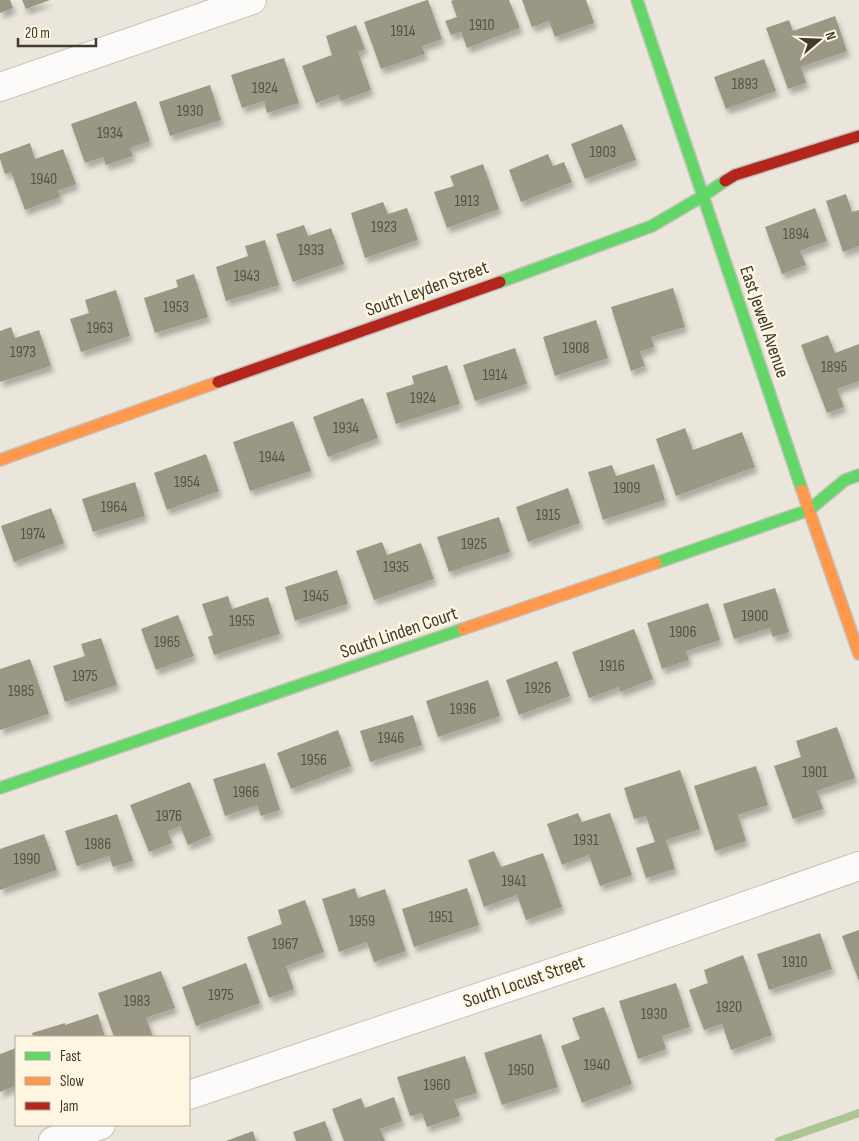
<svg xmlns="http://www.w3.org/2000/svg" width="859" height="1141" viewBox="0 0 859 1141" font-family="'Sofia Sans Condensed',sans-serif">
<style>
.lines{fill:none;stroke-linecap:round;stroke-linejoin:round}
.stream{stroke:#adc494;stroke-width:8}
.building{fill:#9a9784;filter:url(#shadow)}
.street-casing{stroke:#c6c2b9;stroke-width:30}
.fast-casing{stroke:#c6c2b9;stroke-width:14}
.slow-casing{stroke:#c6c2b9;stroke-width:14}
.jam-casing{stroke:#c6c2b9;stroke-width:14}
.street{stroke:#fcfbfa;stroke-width:28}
.fast{stroke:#63d668;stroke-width:11}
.slow{stroke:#ff974d;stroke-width:11}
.jam{stroke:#b3261e;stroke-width:11}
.labels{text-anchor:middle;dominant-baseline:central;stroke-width:5;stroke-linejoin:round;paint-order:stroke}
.number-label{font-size:16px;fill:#565247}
.street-label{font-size:19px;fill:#3f3b33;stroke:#fff6e1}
</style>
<defs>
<filter id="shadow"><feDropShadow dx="3" dy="5.5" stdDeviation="2.5" flood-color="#0004"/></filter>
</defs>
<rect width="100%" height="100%" fill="#ebe6db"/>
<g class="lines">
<path class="stream" d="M779 1141 859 1113"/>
</g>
<path class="building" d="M0 0H10L13 8 0 13Z
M22 0H50L26 9Z
M427 0H428L442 39 422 46 425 54 381 69 364 22Z
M454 0H509L520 28 467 48 461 32 451 35 445 21 457 17 451 1Z
M522 0H586L594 23 555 37 549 21 532 27Z
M835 16 847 51 801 67 806 83 788 89 766 28 789 20 793 31Z
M356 25 365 49 358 52 371 90 341 101 338 95 316 103 302 66 332 55 326 36Z
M284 58 299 103 267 113 264 101 242 108 231 75Z
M764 59 776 91 726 109 714 77Z
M210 85 221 120 170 136 159 102Z
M136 101 150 141 130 148 133 156 106 165 103 157 85 163 71 124Z
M622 124 636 160 585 179 571 144Z
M30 143 35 159 63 149 76 184 58 191 60 197 25 210 11 172 5 174 0 159V154Z
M548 154 553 166 564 162 572 182 521 202 509 170Z
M483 164 499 209 447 228 434 192 454 186 450 176Z
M846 194 852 212 859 210V246L843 252 826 201Z
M383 202 388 214 407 208 418 240 365 258 351 213Z
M815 208 827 241 800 251 806 265 782 274 765 227Z
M304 225 308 236 331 228 344 264 293 282 276 234Z
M265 240 279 285 226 301 216 267 248 256 245 246Z
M194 274 208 317 155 333 144 298 178 287 176 280Z
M673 288 685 327 651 337 654 347 640 352 645 366 631 371 611 307Z
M116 290 130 336 81 352 70 319 89 313 85 300Z
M596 320 608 358 555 376 543 337Z
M11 327 15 338 39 330 51 366 0 382V331Z
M828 335 835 353 859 344V381L837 389 844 407 827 413 801 345Z
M515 348 527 384 475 401 463 365Z
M447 365 460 404 396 424 386 393 414 384 412 376Z
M363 398 378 438 328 457 313 417Z
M293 421 311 471 250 491 233 442Z
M685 428 693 450 742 432 755 467 676 496 656 439Z
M206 454 219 491 167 510 154 473Z
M654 464 665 500 603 520 588 472 612 465 616 476Z
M135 482 145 516 93 532 82 499Z
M568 488 580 523 528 542 516 507Z
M51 508 64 543 14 562 1 526Z
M499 517 510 552 449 572 437 537Z
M382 542 387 555 421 543 434 579 374 600 356 551Z
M337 570 348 604 295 621 285 587Z
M775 588 789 632 773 637 770 628 734 639 723 604Z
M228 596 232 609 268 597 280 634 214 655 208 637 213 635 202 604Z
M708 603 720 640 686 651 689 660 662 669 647 623Z
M178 615 194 656 156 670 141 629Z
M634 629 653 679 620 692 619 687 589 698 572 652Z
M101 638 117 685 65 702 53 666 85 656 81 644Z
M30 659 49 714 0 730V669Z
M557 661 570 696 519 715 506 680Z
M488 680 500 716 438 737 426 701Z
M413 715 422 745 370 762 360 731Z
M837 727 855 778 817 791 823 809 793 819 774 766 801 757 796 741Z
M338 730 351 766 291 789 277 753Z
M265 763 280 810 261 816 257 805 225 816 213 779Z
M756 766 768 805 738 815 746 841 715 851 694 786Z
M680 770 700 829 666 840 675 869 646 878 636 848 655 842 646 816 634 819 624 788Z
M190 782 211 835 188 845 180 826 168 831 172 843 149 852 130 805Z
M578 813 582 822 610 813 632 875 600 886 589 855 562 865 547 824Z
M117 814 133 861 113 867 109 856 77 866 65 831Z
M44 834 57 870 0 890V849Z
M494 851 501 867 543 853 562 907 526 920 517 895 484 907 468 860Z
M355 888 358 898 385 889 406 951 374 962 367 942 339 952 322 899Z
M467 888 479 925 414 947 402 909Z
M305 900 324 952 286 966 294 989 269 998 247 937 282 924 278 910Z
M859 930V981L842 936Z
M820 933 832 969 769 990 757 954Z
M743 955 772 1035 731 1050 722 1024 704 1030 689 990 708 983 704 970Z
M246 963 260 1003 196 1026 182 987Z
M161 971 175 1008 146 1018 153 1037H114L98 993Z
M676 983 690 1027 662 1036 666 1049 638 1059 619 1001Z
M604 1007 632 1084 582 1103 561 1046 580 1039 572 1018Z
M98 1014 105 1037H33L32 1033 65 1023V1025Z
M541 1034 558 1087 502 1105 484 1053Z
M16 1048V1086L0 1092V1054Z
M465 1056 477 1093 454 1100 460 1116 427 1127 422 1113 410 1116 397 1077Z
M394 1097 402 1121 380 1129 385 1141H344L332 1109 361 1098 365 1108Z
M325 1121 332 1141H296L293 1132Z
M253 1131 256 1141H226Z"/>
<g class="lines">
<defs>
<path id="street" d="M0 87 252 0
M189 1095 628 947 859 866
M53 1141 101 1125"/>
<path id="fast" d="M637 0 802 490
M500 282 652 226 703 196 725 181
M656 563 809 510 845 480 859 475
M0 788 463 629"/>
<path id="slow" d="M0 460 218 382
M802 490 859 654
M463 629 656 563"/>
<path id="jam" d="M725 181 735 175 859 136
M218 382 500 282"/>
</defs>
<use href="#street" class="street-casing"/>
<use href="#fast" class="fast-casing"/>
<use href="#slow" class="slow-casing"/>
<use href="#jam" class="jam-casing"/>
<use href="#street" class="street"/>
<use href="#fast" class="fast"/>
<use href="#slow" class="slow"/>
<use href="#jam" class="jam"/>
</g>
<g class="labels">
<g class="number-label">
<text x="482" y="25">1910</text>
<text x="403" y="31">1914</text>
<text x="745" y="84">1893</text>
<text x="265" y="88">1924</text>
<text x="190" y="111">1930</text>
<text x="110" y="133">1934</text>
<text x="603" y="152">1903</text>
<text x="44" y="179">1940</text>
<text x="467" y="201">1913</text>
<text x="384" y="227">1923</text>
<text x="796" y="234">1894</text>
<text x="311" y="250">1933</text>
<text x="247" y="276">1943</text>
<text x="176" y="307">1953</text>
<text x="100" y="328">1963</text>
<text x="576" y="348">1908</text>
<text x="23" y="352">1973</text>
<text x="834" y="367">1895</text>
<text x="495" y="375">1914</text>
<text x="423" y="398">1924</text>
<text x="346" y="428">1934</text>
<text x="272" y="457">1944</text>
<text x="187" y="482">1954</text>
<text x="627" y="488">1909</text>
<text x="114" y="507">1964</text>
<text x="548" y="515">1915</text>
<text x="33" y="534">1974</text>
<text x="474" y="544">1925</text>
<text x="396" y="567">1935</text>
<text x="316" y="596">1945</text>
<text x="755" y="616">1900</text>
<text x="242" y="621">1955</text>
<text x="683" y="632">1906</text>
<text x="167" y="642">1965</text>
<text x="612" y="666">1916</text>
<text x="85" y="676">1975</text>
<text x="538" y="688">1926</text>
<text x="21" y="691">1985</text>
<text x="463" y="709">1936</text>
<text x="391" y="738">1946</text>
<text x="314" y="760">1956</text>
<text x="815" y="772">1901</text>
<text x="246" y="792">1966</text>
<text x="169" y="816">1976</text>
<text x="586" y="840">1931</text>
<text x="98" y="844">1986</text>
<text x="27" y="859">1990</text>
<text x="514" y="881">1941</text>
<text x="441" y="917">1951</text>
<text x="362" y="921">1959</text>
<text x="285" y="944">1967</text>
<text x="795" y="962">1910</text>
<text x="221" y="995">1975</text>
<text x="137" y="1001">1983</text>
<text x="729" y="1007">1920</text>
<text x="654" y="1014">1930</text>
<text x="597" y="1065">1940</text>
<text x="521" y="1070">1950</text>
<text x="437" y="1085">1960</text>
</g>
<g class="street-label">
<text transform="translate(427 289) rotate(-20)">South Leyden Street</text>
<text transform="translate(764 322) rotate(71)">East Jewell Avenue</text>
<text transform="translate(399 633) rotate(-19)">South Linden Court</text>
<text transform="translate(524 982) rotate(-19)">South Locust Street</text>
</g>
</g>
<rect x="15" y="1036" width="175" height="90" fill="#fff6e1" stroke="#b2ab9b"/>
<rect x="25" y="1052" width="25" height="8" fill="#63d668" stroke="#b2ab9b"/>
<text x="60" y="1061" font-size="15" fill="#3f3b33">Fast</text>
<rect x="25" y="1077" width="25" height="8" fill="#ff974d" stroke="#b2ab9b"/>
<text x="60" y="1086" font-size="15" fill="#3f3b33">Slow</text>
<rect x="25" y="1102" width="25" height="8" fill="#b3261e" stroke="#b2ab9b"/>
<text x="60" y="1111" font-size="15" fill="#3f3b33">Jam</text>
<g transform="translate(819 40) rotate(71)" stroke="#fff6e1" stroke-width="4" paint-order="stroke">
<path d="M0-4L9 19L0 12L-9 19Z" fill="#3f3b33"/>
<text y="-8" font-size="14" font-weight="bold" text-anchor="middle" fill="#3f3b33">N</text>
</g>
<path d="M18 38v8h78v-8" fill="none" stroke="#3f3b33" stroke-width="2.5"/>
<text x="25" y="38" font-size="15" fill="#3f3b33" stroke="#fff6e1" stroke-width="4" paint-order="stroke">20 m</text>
</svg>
